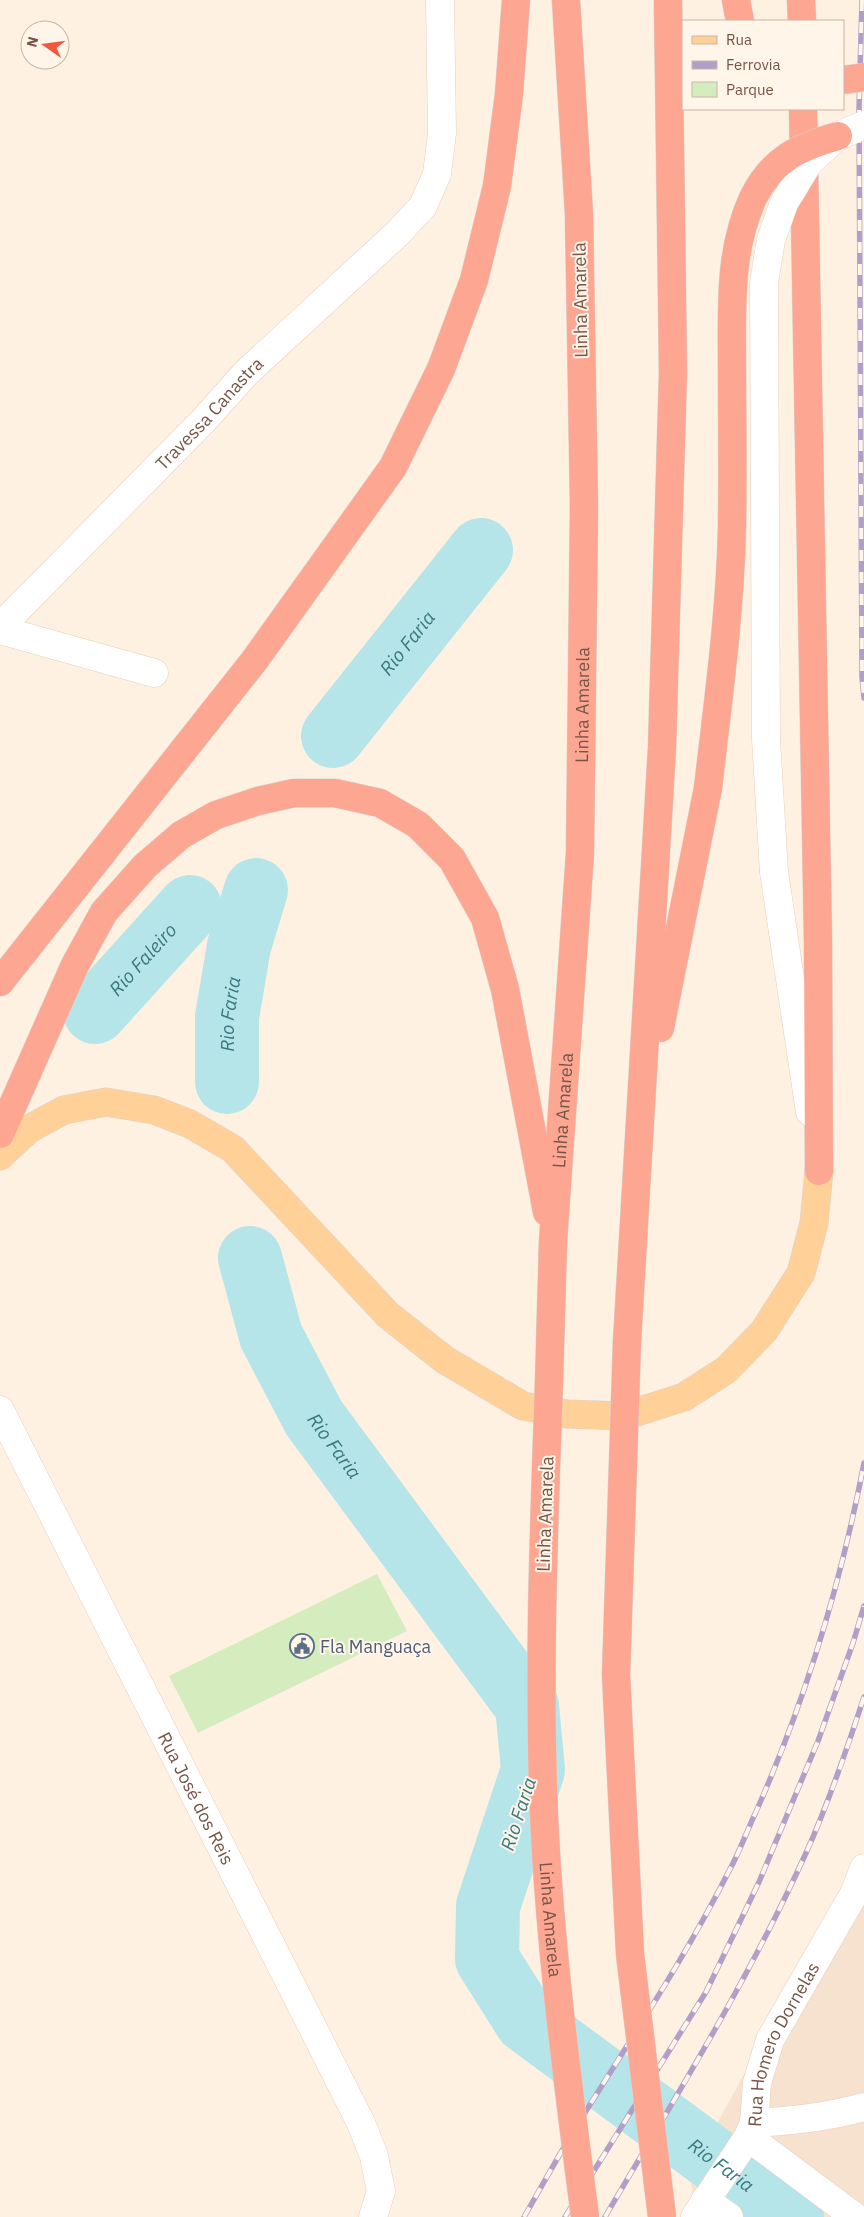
<svg xmlns="http://www.w3.org/2000/svg" width="864" height="2217" viewBox="0 0 864 2217" font-family="'IBM Plex Sans',sans-serif">
<style>
.residential{fill:#f6e2cf}
.park{fill:#d5ecbf}
.lines{fill:none;stroke-linecap:round;stroke-linejoin:round}
.river{stroke:#b5e5e9;stroke-width:64}
.street-casing{stroke:#e5cebf;stroke-width:29}
.secondary-casing{stroke:#eacebc;stroke-width:29}
.primary-casing{stroke:#dcd3cf;stroke-width:29}
.highway-casing{stroke:#dcd3cf;stroke-width:29}
.street{stroke:#fff;stroke-width:28}
.secondary{stroke:#fff;stroke-width:28}
.primary{stroke:#ffd097;stroke-width:28}
.highway{stroke:#fda793;stroke-width:28}
.rail-casing{stroke:#b29fc8;stroke-width:5.5}
.rail{stroke:#fff5e9;stroke-width:4;stroke-dasharray:11;stroke-linecap:butt}
.secondary-bridge-casing{stroke:#eacebc;stroke-width:29;stroke-linecap:butt}
.highway-bridge-casing{stroke:#dcd3cf;stroke-width:29;stroke-linecap:butt}
.secondary-bridge{stroke:#fff;stroke-width:28}
.highway-bridge{stroke:#fda793;stroke-width:28}
.labels{text-anchor:middle;dominant-baseline:central;stroke-width:4;stroke-linejoin:round;paint-order:stroke}
.street-label{font-size:18px;fill:#775446;stroke:#fff5e9}
.service-label{font-size:18px;fill:#4e5e75;stroke:#fff5e9;text-anchor:start}
.water-label{font-size:19px;font-style:italic;fill:#39787e;stroke:#fff5e9}
</style>
<rect width="100%" height="100%" fill="#fef1e1"/>
<path class="residential" d="M864 1881V2217H698L689 2174 768 2031Z"/>
<path class="park" d="M377 1574 407 1631 198 1733 169 1676Z"/>
<g class="lines">
<g class="river">
<path id="s1" d="M333 736 481 550"/>
<path id="s2" d="M95 1012 190 907"/>
<path id="s3" d="M227 1082V1017L239 946 256 890"/>
<path id="s4" d="M250 1258 271 1336 314 1418 527 1706 533 1770 488 1906 487 1959 526 2021 792 2217"/>
</g>
<defs>
<g id="street">
<path id="s5" d="M0 627 204 420 246 373 398 233 423 206 437 174 442 133 440 0"/>
<path d="M0 630 154 673"/>
<path d="M754 2123C792 2121 828 2117 864 2107"/>
<path d="M748 2137 855 2217"/>
<path d="M705 2200 729 2217"/>
<path id="s6" d="M695 2217 748 2137 754 2123 757 2083 770 2040 855 1892 864 1868"/>
</g>
<g id="secondary">
<path d="M774 872 810 1112"/>
<path id="s7" d="M0 1410 361 2123 374 2156 381 2191 373 2217"/>
</g>
<path id="primary" d="M0 1156 29 1129 64 1110 106 1102 154 1110 190 1124 233 1149 388 1315 445 1360 523 1406 567 1414 624 1416 684 1397 726 1370 764 1331 801 1273 814 1223 819 1171"/>
<g id="highway">
<path d="M736 0 740 21"/>
<path d="M801 0 802 21"/>
<path d="M803 109 818 941 819 1171"/>
<path d="M0 982 254 661 393 467 441 369 474 280 497 186 509 94 516 0"/>
<path d="M660 1028 708 788"/>
<path d="M0 1134 75 965 104 912 145 866 181 835 216 815 258 801 294 793H335L380 803 418 825 452 859 485 918 505 989 547 1212"/>
<path d="M627 1342 662 748 673 372 668 0"/>
<path id="s8" d="M549 1382 553 1242 580 853 584 506 579 214 566 0"/>
</g>
</defs>
<use href="#street" class="street-casing"/>
<use href="#secondary" class="secondary-casing"/>
<use href="#primary" class="primary-casing"/>
<use href="#highway" class="highway-casing"/>
<use href="#street" class="street"/>
<use href="#secondary" class="secondary"/>
<use href="#primary" class="primary"/>
<use href="#highway" class="highway"/>
<defs>
<path id="rail" d="M862 0 859 109 862 677 864 698
M524 2217C543 2184 561 2151 581 2119 632 2037 685 1958 729 1871 739 1853 746 1833 755 1814 805 1702 841 1583 864 1463
M565 2217 706 1992 759 1882 818 1741 853 1643 864 1606
M605 2217C675 2098 749 1979 806 1853 829 1802 847 1749 864 1697"/>
</defs>
<use href="#rail" class="rail-casing"/>
<use href="#rail" class="rail"/>
<defs>
<path id="secondary-bridge" d="M774 872 766 739 764 283 771 240 784 203 809 162 838 136 864 125"/>
<g id="highway-bridge">
<path d="M843 80 864 77"/>
<path d="M708 788C718 701 730 615 732 528 733 473 732 417 732 361 732 305 729 250 753 198 772 159 799 147 838 136"/>
<path d="M627 1342 616 1675 630 1954 662 2217"/>
<path id="s9" d="M549 1382C544 1526 538 1670 544 1815 550 1950 568 2084 585 2217"/>
</g>
</defs>
<use href="#secondary-bridge" class="secondary-bridge-casing"/>
<use href="#highway-bridge" class="highway-bridge-casing"/>
<use href="#secondary-bridge" class="secondary-bridge"/>
<use href="#highway-bridge" class="highway-bridge"/>
</g>
<defs>
<symbol id="civic-ring" viewBox="-11 -11 22 22"><circle r="9.5" fill="#fff5e9" stroke="#5c6f8a" stroke-width="1.5"/><path d="M-.6-6.5H3V-4.5H.6V-3L4-1V1h2V6H-6V1h2V-1L-.6-3ZM-1.2 2.5V6h2.4V2.5Z" fill="#5c6f8a"/></symbol>
</defs>
<g fill-rule="evenodd">
<use href="#civic-ring" x="288" y="1632" width="28" height="28"/>
</g>
<g class="labels">
<g class="street-label">
<text transform="translate(580 300) rotate(-91)">Linha Amarela</text>
<text stroke="none"><textPath href="#s5" startOffset="299">Travessa Canastra</textPath></text>
<text stroke="none"><textPath href="#s8" startOffset="678">Linha Amarela</textPath></text>
<text stroke="none"><textPath href="#s8" startOffset="272">Linha Amarela</textPath></text>
<text transform="translate(545 1514) rotate(-88)">Linha Amarela</text>
<text stroke="none"><textPath href="#s7" startOffset="435">Rua José dos Reis</textPath></text>
<text stroke="none"><textPath href="#s9" startOffset="538">Linha Amarela</textPath></text>
<text stroke="none"><textPath href="#s6" startOffset="196">Rua Homero Dornelas</textPath></text>
</g>
<g class="service-label">
<text x="320" y="1646">Fla Manguaça</text>
</g>
<g class="water-label">
<text stroke="none"><textPath href="#s1" startOffset="119">Rio Faria</textPath></text>
<text stroke="none"><textPath href="#s2" startOffset="71">Rio Faleiro</textPath></text>
<text stroke="none"><textPath href="#s3" startOffset="68">Rio Faria</textPath></text>
<text stroke="none"><textPath href="#s4" startOffset="208">Rio Faria</textPath></text>
<text transform="translate(518 1814) rotate(-72)">Rio Faria</text>
<text stroke="none"><textPath href="#s4" startOffset="1108">Rio Faria</textPath></text>
</g>
</g>
<rect x="682" y="20" width="162" height="90" fill="#fff5e9" stroke="#c9b5a8"/>
<rect x="692" y="36" width="25" height="8" fill="#ffd097" stroke="#c9b5a8"/>
<text x="726" y="45" font-size="15" fill="#775446">Rua</text>
<rect x="692" y="61" width="25" height="8" fill="#b29fc8" stroke="#c9b5a8"/>
<text x="726" y="70" font-size="15" fill="#775446">Ferrovia</text>
<rect x="692" y="82" width="25" height="15" fill="#d5ecbf" stroke="#c9b5a8"/>
<text x="726" y="95" font-size="15" fill="#775446">Parque</text>
<g transform="translate(45 45) rotate(284)"><circle r="24" fill="#fff5e9" stroke="#c9b5a8"/>
<path d="M0-4L9 19L0 12L-9 19Z" fill="#f2573d"/>
<text y="-8" font-size="14" font-weight="bold" text-anchor="middle" fill="#775446">N</text>
</g>
</svg>
